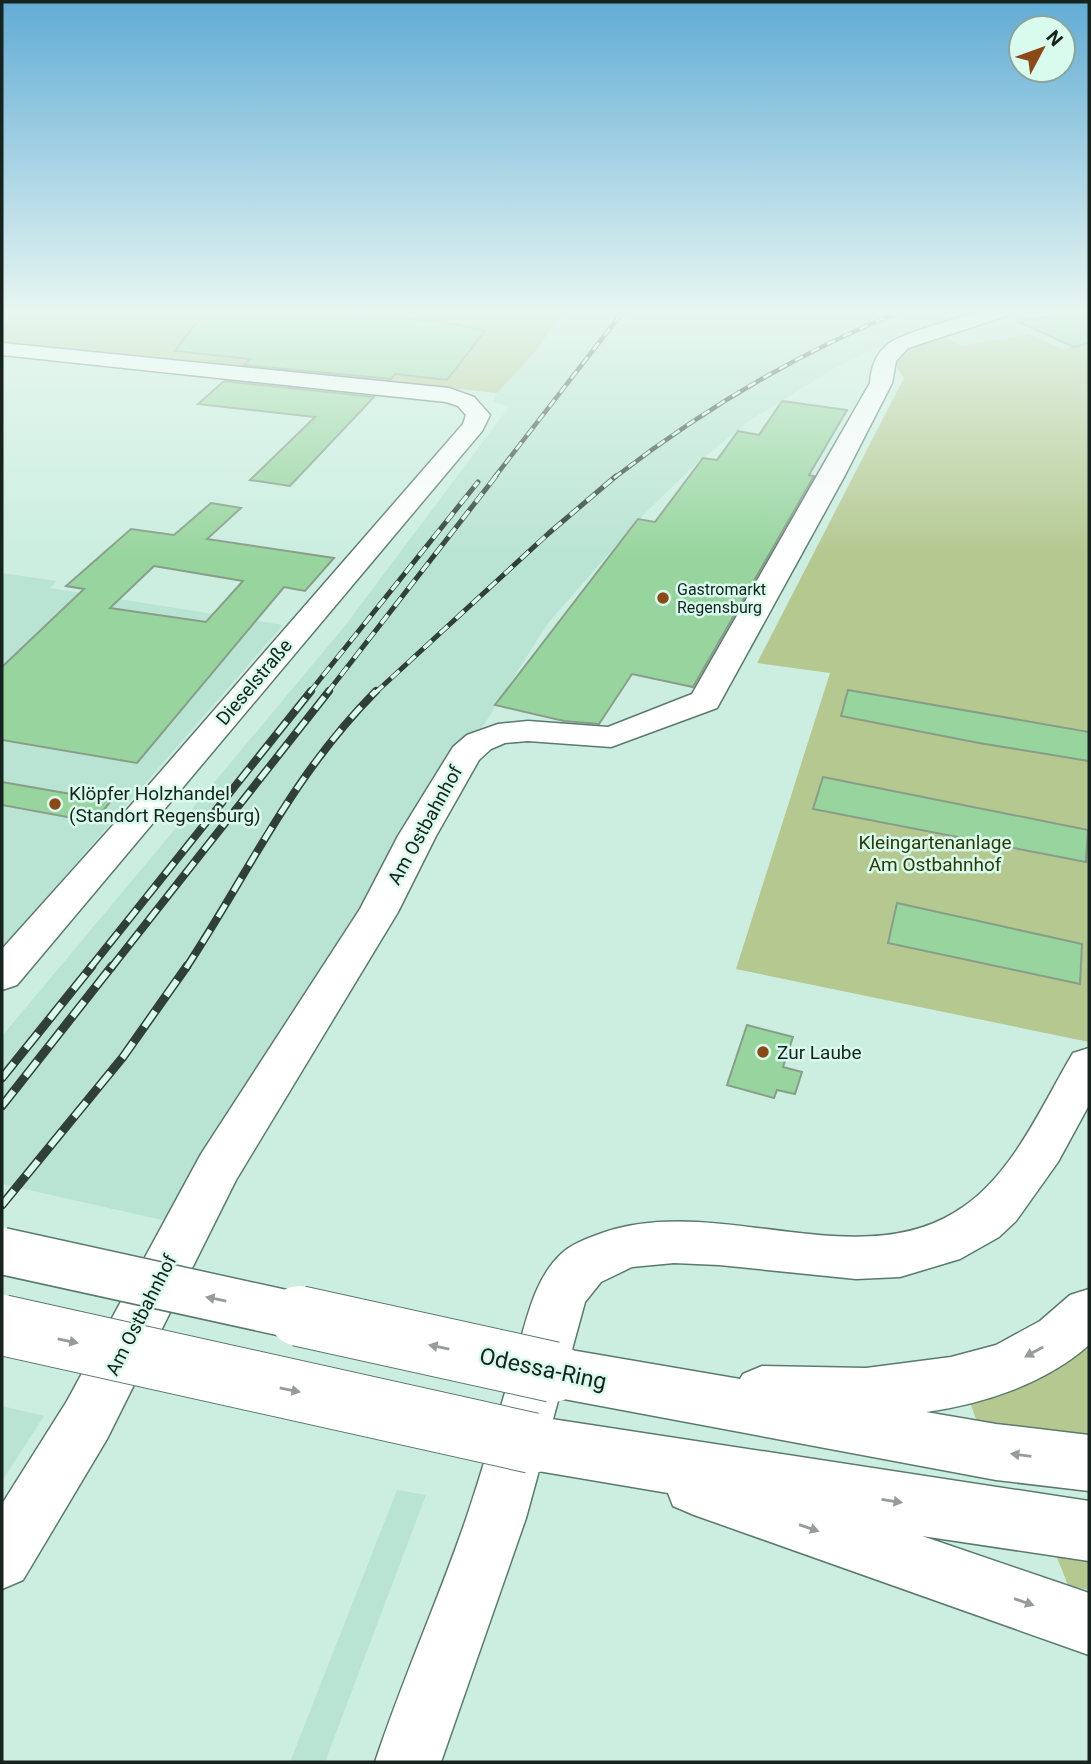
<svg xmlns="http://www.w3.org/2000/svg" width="1091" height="1764" viewBox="0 0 1091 1764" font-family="Roboto,sans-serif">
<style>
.built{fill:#b9e4d3}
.green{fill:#b5c890}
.building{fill:#98d59e;stroke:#889e89;stroke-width:2;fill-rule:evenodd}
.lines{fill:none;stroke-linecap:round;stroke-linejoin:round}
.minor-casing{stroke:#5b7a6e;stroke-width:3}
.highway-casing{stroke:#5b7a6e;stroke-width:3}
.minor{fill:#fff;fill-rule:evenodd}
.highway{fill:#fff;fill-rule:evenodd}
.rail-far3-casing{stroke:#304039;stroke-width:4.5}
.rail-far2-casing{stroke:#304039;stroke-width:5}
.rail-far1-casing{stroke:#304039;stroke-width:8}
.rail-casing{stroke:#304039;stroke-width:9}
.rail-far3{stroke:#d8fbee;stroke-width:2.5;stroke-dasharray:9;stroke-linecap:butt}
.rail-far2{stroke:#d8fbee;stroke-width:3.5;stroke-dasharray:11;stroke-linecap:butt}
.rail-far1{stroke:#d8fbee;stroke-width:5;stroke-dasharray:15;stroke-linecap:butt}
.rail{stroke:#d8fbee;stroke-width:6;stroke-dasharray:19;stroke-linecap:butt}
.highway-bridge-far1-casing{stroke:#5b7a6e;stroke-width:49;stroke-linecap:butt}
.highway-bridge-casing{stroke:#5b7a6e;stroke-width:62;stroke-linecap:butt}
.highway-bridge-far1{stroke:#fff;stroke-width:46}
.highway-bridge{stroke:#fff;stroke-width:60}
.oneway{fill:#969c9a}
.poi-dot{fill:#8b4917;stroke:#d8fbee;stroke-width:2.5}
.labels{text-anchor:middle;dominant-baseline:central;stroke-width:5;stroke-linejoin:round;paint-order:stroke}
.far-poi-label{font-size:16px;fill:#16231e;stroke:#d8fbee;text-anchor:start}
.street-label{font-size:19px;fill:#16231e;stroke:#d8fbee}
.poi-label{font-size:19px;fill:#16231e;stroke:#d8fbee;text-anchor:start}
.park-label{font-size:19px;fill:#2d3a03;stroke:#d8fbee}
.near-street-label{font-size:23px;fill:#16231e;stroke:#d8fbee}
</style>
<rect width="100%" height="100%" fill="#cbeee0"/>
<path class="built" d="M566 309H1089V343L1062 349 1029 334 962 346 900 350 885 344 840 365 752 419 697 463 643 515 548 623 171 1222 2 1184V1036L344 627 509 407 493 401 497 393 534 353Z
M2 573 57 581 50 588 283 625 2 948Z
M2 1406 44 1416 2 1481Z
M397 1490 426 1495 325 1762H290Z"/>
<path class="green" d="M2 309H566L534 353 497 393 2 342Z
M1029 334 1062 349 1089 343V1042L736 969 830 673 757 663 904 378 893 362 900 350 944 337 962 346Z
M1089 1341V1437L977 1422 969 1399 1063 1361Z
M1056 1555 1089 1559V1590L1068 1585Z"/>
<path class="building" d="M207 309 322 310 443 322 485 331 447 380 395 374 391 379 244 365 250 359 175 351Z
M1088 309 1089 343 1074 347 1019 322Z
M224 381 374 397 290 486 250 480 315 417 198 404Z
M782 401 847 410 809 475 814 476 693 687 632 674 599 724 564 721 495 705 638 519 655 522 703 458 717 460 738 431 759 435Z
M211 503 241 508 207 539 334 558 305 591 284 587 137 763 2 740V667L84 589 66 586 131 529 174 535ZM154 566 243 581 206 622 110 608Z
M848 690 1089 732V761L979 743 841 716Z
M823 777 1088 830 1086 862 813 809Z
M2 782 111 801 94 822 2 805Z
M897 903 1082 944 1080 984 888 943Z
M747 1025 793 1037 783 1067 802 1072 795 1094 777 1090 774 1098 727 1085Z"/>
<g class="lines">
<defs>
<path id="minor" d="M989 309H1007L1009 312 1006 316 908 348 896 361 892 383 844 477 717 708 611 747 528 741 505 743 491 749 479 760 436 836 398 912 236 1180 107 1439 23 1580 2 1589V1504L67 1401 201 1154 360 909 398 836 453 747 467 735 498 724 528 721 608 727 692 694 870 383C871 368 875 355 887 345 902 332 967 316 989 309Z
M2 343 449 388 474 397 490 415 482 431 17 985 2 990V949L149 785 463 424 466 415 458 406 446 402 2 355Z
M1089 1048V1105L1058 1162 1016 1221 999 1237 960 1259 900 1277 856 1279 719 1265 674 1263 632 1267 601 1282 585 1302 526 1518 441 1762H375C402 1680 438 1601 466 1519 484 1466 499 1412 515 1359 526 1324 533 1280 561 1254 571 1244 588 1238 602 1233 716 1192 861 1279 963 1207 1014 1172 1042 1105 1073 1053Z"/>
<path id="highway" d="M1089 1289V1345C1045 1384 983 1404 926 1412L996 1424 1089 1435V1491L996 1480 553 1397 534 1390 526 1372 534 1354 553 1347 740 1379 743 1374 762 1366 866 1368 951 1357 996 1345 1040 1321 1070 1295Z
M532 1416 1089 1501V1561L922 1536 1089 1593V1655L694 1515 673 1506 668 1493 532 1470 512 1462 504 1443 512 1424Z"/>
</defs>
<use href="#minor" class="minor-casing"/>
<use href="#highway" class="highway-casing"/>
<use href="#minor" class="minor"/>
<use href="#highway" class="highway"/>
<defs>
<path id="rail-far3" d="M494 478 625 309
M614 478C705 408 800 351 907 309"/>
<path id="rail-far2" d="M309 693 478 482
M327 693 496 476
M375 693 549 533 616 476"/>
<path id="rail-far1" d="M90 968 311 691
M111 968 329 691
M186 968C251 869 291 777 376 691"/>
<path id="rail" d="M2 1078 92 966
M2 1106 112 966
M2 1205 123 1057 187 966"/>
</defs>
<use href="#rail-far3" class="rail-far3-casing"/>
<use href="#rail-far2" class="rail-far2-casing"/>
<use href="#rail-far1" class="rail-far1-casing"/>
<use href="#rail" class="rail-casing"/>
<use href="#rail-far3" class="rail-far3"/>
<use href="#rail-far2" class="rail-far2"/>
<use href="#rail-far1" class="rail-far1"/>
<use href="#rail" class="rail"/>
<defs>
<path id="highway-bridge-far1" d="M2 1251 307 1318"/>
<path id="highway-bridge" d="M299 1316 553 1372
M2 1325 532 1443"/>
</defs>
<use href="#highway-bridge-far1" class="highway-bridge-far1-casing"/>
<use href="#highway-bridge" class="highway-bridge-casing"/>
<use href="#highway-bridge-far1" class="highway-bridge-far1"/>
<use href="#highway-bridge" class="highway-bridge"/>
</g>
<defs><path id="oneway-solid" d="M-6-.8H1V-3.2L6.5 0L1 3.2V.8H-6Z" transform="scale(1.75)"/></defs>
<g class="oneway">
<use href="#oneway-solid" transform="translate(216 1299) rotate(-168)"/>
<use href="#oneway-solid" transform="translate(68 1341) rotate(12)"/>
<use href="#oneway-solid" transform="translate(439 1347) rotate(-168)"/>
<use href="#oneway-solid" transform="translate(1034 1352) rotate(151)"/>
<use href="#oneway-solid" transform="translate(290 1390) rotate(12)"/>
<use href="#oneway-solid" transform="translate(1021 1455) rotate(-173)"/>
<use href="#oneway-solid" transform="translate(892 1501) rotate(9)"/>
<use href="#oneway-solid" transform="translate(809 1528) rotate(19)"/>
<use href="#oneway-solid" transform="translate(1024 1602) rotate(19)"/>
</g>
<linearGradient id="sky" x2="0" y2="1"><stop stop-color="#61acd5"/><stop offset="0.56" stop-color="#e8f7f1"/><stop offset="1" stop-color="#e8f7f1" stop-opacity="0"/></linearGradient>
<rect width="1091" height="556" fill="url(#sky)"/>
<g class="poi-dot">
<circle cx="663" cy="598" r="7"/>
<circle cx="55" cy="804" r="7"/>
<circle cx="763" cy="1052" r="7"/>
</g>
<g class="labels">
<g class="far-poi-label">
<text x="677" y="589">Gastromarkt<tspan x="677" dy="18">Regensburg</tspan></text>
</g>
<g class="street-label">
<text transform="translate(254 682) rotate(-50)">Dieselstraße</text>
<text transform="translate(425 825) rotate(-61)">Am Ostbahnhof</text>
<text transform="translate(141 1315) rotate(-63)">Am Ostbahnhof</text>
</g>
<g class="poi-label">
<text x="69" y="793">Klöpfer Holzhandel<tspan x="69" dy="22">(Standort Regensburg)</tspan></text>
<text x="777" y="1052">Zur Laube</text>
</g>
<g class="park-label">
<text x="935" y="842">Kleingartenanlage<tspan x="935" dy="22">Am Ostbahnhof</tspan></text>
</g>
<g class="near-street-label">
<text transform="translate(543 1369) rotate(12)">Odessa-Ring</text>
</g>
</g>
<rect width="1091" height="1764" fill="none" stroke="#16231e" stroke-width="7"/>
<g transform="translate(1042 49) rotate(49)"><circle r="33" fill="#d8fbee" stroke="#8aa59b" stroke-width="2"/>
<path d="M0-5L12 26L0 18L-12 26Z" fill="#8b4917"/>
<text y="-10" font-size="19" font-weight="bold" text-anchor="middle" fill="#16231e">N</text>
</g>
</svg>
